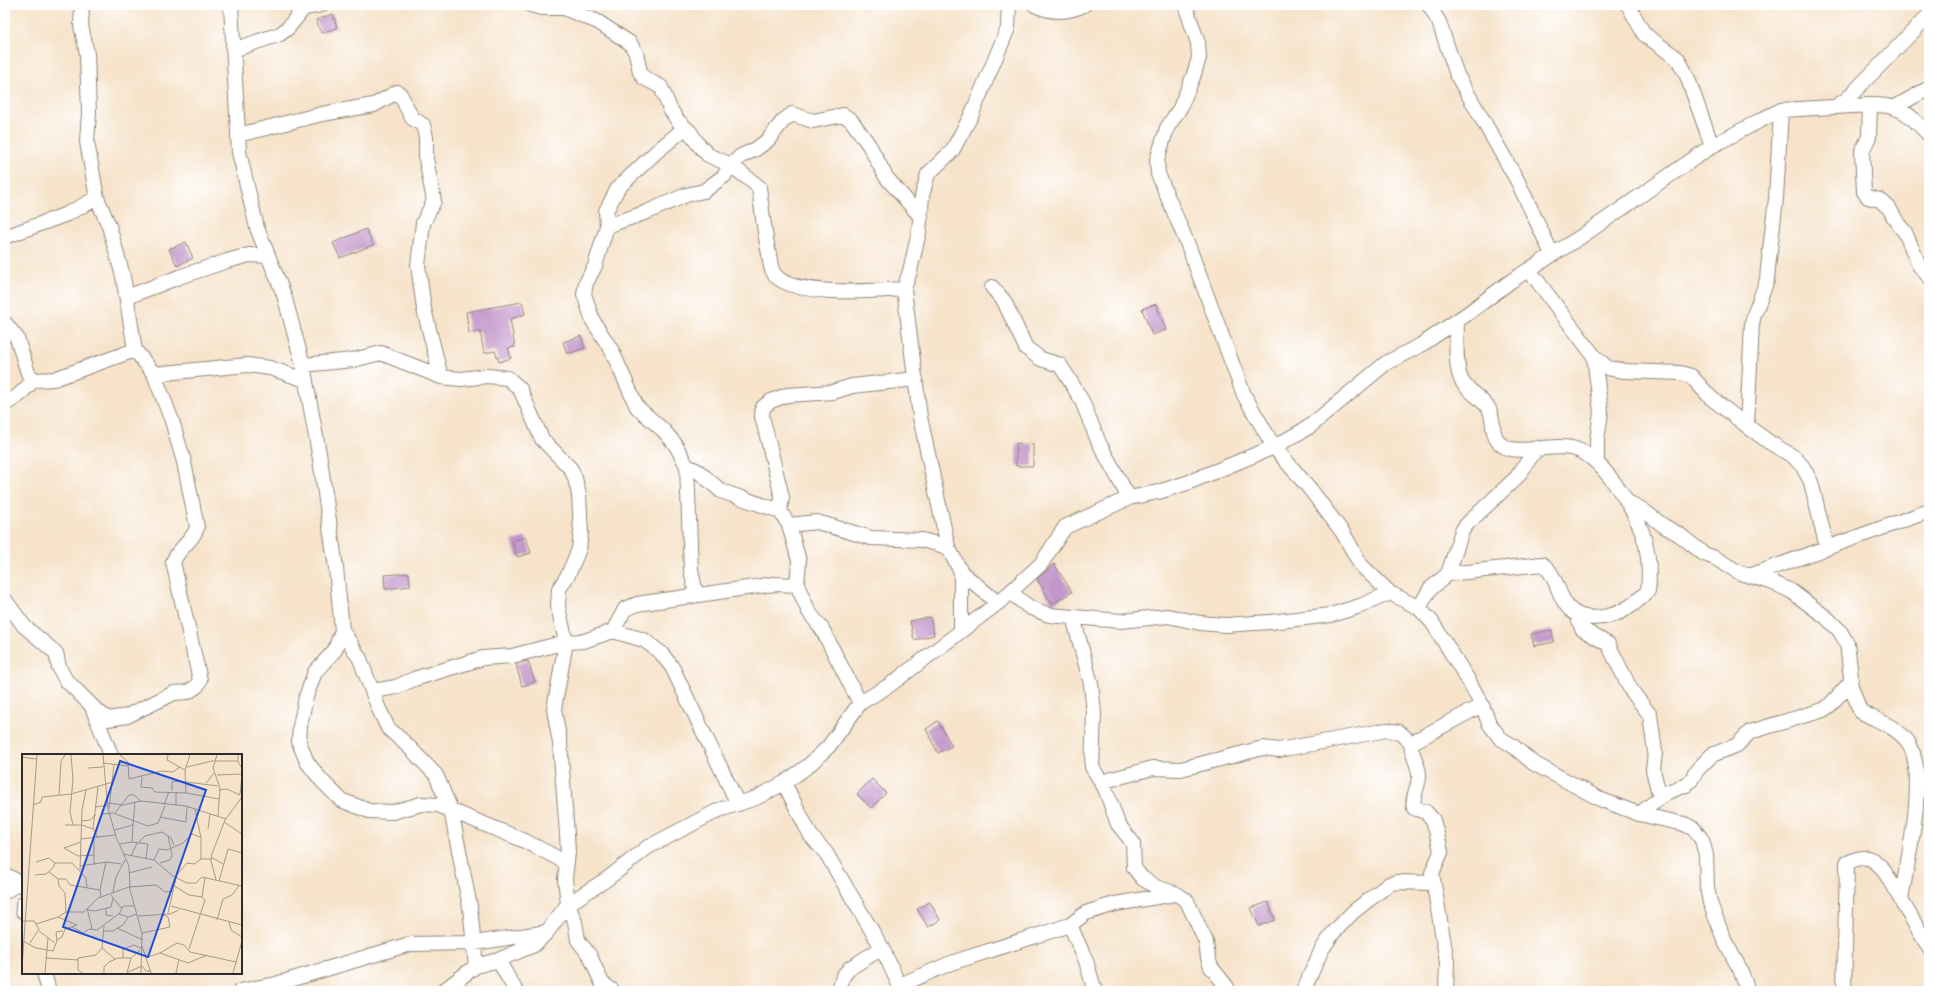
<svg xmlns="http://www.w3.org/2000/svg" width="1934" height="996" viewBox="0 0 1934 996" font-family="Kalam,sans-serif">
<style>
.building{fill:#c396cb}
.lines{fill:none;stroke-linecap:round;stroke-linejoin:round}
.minor-casing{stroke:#90877a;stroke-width:16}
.minor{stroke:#fff;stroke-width:14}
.inset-road{fill:none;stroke:#a5998a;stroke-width:1}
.view{fill:#1d4ed8;fill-opacity:0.15;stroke:#1d4ed8;stroke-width:2}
.inset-edge{fill:none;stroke:#2b2b2b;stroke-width:2}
</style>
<rect width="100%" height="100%" fill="#fff"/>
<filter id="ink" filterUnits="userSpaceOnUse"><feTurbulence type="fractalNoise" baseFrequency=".025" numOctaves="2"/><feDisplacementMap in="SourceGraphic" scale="8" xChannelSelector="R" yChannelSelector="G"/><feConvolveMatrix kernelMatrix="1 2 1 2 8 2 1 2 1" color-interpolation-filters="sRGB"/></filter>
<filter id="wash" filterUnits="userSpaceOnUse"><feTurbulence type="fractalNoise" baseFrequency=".012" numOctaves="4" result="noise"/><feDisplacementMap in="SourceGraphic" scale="16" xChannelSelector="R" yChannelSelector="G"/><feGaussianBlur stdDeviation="0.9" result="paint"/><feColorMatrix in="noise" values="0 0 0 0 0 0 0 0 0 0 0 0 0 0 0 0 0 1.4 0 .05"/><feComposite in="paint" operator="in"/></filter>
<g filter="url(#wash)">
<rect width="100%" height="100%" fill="#f6e3ca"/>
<g id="blocks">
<path class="building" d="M333 14 337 28 321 33 316 20Z
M366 229 373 245 340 258 333 243Z
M186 242 193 258 177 266 169 249Z
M522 302 525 314 510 319 515 347 508 348 511 358 499 362 495 351 484 353 480 331 469 333 466 312Z
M1156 304 1166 330 1152 335 1142 309Z
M581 336 585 348 567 354 563 342Z
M1016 443 1033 444V466H1016Z
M526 537 531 553 517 557 512 541Z
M1054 564 1072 592 1052 604 1037 579Z
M409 573 410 586 385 589 384 575Z
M930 617 934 635 914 640 910 621Z
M1552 630 1554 642 1534 646 1531 634Z
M528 661 535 682 522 686 516 664Z
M938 721 952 746 938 753 926 729Z
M872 779 886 793 871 808 857 794Z
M930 902 940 920 928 927 917 909Z
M1268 902 1275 920 1259 926 1251 908Z"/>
</g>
</g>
<g filter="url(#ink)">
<use href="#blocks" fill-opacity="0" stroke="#90877a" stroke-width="1"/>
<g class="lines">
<defs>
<path id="minor" d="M231 5 239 152 257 228 284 295 303 365 320 459 336 568 342 630 360 659 378 707 388 728 408 746 436 775 451 810 470 907 476 966
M530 5 542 8H564L598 22 630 43 636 53 640 72 644 78 661 87 670 109 678 121 690 132 698 144 708 155 731 165 759 187C762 210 764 232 769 254 770 259 770 267 773 272 786 298 877 291 904 289
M1035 5C1051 13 1067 13 1084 5
M1185 5 1198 43 1199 58 1193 77 1180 108 1167 128 1157 160 1158 174 1188 245 1244 395 1274 447 1310 489 1343 533 1361 565 1390 593 1419 608 1432 622 1467 678 1482 705 1489 723 1500 738 1513 746 1533 763 1602 800 1639 814 1684 824 1694 829 1702 840 1706 855 1707 887 1710 903 1725 942 1740 969 1748 991
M1429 5 1439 22 1457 75 1517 180 1552 254
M1628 5 1644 34 1678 59 1687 76 1712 146
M233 50 280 34 288 28 304 8 321 5
M1870 105 1869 137 1862 151 1864 192 1868 197 1880 200 1889 208 1898 224 1905 232 1919 265 1929 277
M1835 107 1846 100 1929 15
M1895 107 1929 88
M685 128 656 152 618 188 606 211 607 226 595 266 586 283 584 294 593 321 612 351 637 407 664 431 675 444 687 466 691 570 696 594
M238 135 322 114 374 105 397 92 400 94 412 118 423 125 426 137V159L434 201 423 223 418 265 424 309 441 377
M607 226 647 212 686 195 704 191 724 176 731 165 741 156 756 149 768 140 783 121 792 114 813 121 843 115 851 120 869 145 886 177 921 217
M5 237 67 214 97 198
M1529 270 1594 356 1608 368 1625 371 1680 373 1691 376 1711 398 1747 426 1769 442 1794 457 1803 467 1811 482 1827 548
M992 287 1004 301 1026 348 1041 359 1060 365 1069 379 1082 401 1099 443 1129 498
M127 297 179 277 227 261 249 255 268 256
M5 323 17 338 28 373 34 380 54 379 135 350
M1594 356 1601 412 1597 441V462
M303 365 353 360 381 353 441 377 461 379 487 376 508 378 520 389 542 439 571 469 575 478 579 495 581 532 579 549 568 575 559 589 558 607 566 642 554 709 560 743 567 834 568 852 565 879 568 904 575 922 578 940 590 956 602 983 612 990
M154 374 247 365 270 368 305 380
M5 404 18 396 34 380
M1747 426 1752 324 1754 315 1767 280 1768 268 1776 198 1781 110
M687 466 698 471 721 491 780 511
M1626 501 1643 510 1664 526 1680 535 1704 554 1715 558 1740 573 1771 582 1791 591 1827 618 1839 630 1847 643 1851 677 1850 683 1860 711C1877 721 1896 726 1908 742 1929 774 1907 863 1901 899
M789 525 817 522 871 538 922 540 948 547
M1448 574 1462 531 1467 524 1517 477 1537 448
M1749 576 1929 511
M1010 592 1029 607 1049 615 1121 621 1168 616 1200 623 1225 625 1270 622 1331 615 1360 606 1390 593
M5 600 24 626 56 653 59 667 65 679 96 710 108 719 127 716 174 693 188 692 197 686 200 680 173 562C179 547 194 540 197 527L184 462 172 421 154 374 135 350 123 276 109 226 97 198 87 142 89 113 87 54 81 25 82 5
M998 603 961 572 948 547 920 417 904 289 910 271 919 232 922 196 928 174 952 151 971 116 1008 28 1009 5
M1419 608 1430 589 1448 574 1542 564C1556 574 1556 589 1565 603 1578 625 1611 619 1629 607 1636 603 1642 597 1648 591 1650 572 1649 551 1642 532 1633 507 1601 456 1575 449 1553 442 1517 457 1502 445 1490 437 1495 420 1489 409 1485 402 1469 391 1463 383 1454 370 1457 337 1457 321
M1577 614 1582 629 1608 644 1631 690 1650 715 1655 752 1653 770 1660 798
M1073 617 1091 684 1094 713 1092 767 1105 788 1118 824 1133 843 1134 868 1142 878 1156 887 1177 894 1187 901 1206 942 1208 958 1211 967 1227 987V991
M342 630 335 650 315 672 306 697 300 726 299 742 307 762 322 781 341 800 369 811 393 812 421 804 438 805 525 841 567 863
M613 631 625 609 637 604 774 584 797 585
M961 631V572
M373 691 396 687 414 679 483 658 512 656 566 642 584 641 613 631 644 640 661 653 672 667 738 804
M860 703 822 629 809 612 797 585 799 561 789 525 780 511 782 497 762 416 763 407 771 401 787 395 833 392 852 386 916 379
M92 707 111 755
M1411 743 1482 705
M1101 782 1153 768 1181 769 1263 748 1279 750 1387 730 1399 732 1411 743C1411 754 1418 763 1419 774 1420 786 1411 796 1414 808L1426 812 1433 820 1439 842 1441 852 1432 873 1447 962 1446 991
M784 783 811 836 826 853 882 948 902 991
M1639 814 1668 792 1686 785 1691 780 1697 770 1712 755 1737 745 1750 732 1823 710 1829 706 1850 683
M5 875 19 882
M5 892 19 882 23 886
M23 904V911
M1070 925 1086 961 1095 991
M498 960 516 991
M44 973 49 991
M900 985 951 963 1070 925 1086 913 1115 904 1175 894
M240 991 276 984 410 944 475 943 547 932
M443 991 476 966 498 960 534 945 547 932 568 904 607 879 648 847 719 810 756 798 784 783 808 766 829 746 860 703 890 685 998 603 1041 564 1065 527 1129 498 1158 492 1187 483 1274 447 1309 427 1386 363 1421 345 1467 314 1511 281 1582 236 1712 146 1761 120 1781 110 1870 105C1901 104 1909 114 1929 135
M839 991 843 976 850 968 882 948
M1303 991 1322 949 1334 932 1353 912 1389 884 1397 882 1433 883
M1844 991 1847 863C1864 855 1870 855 1883 869L1929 948"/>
</defs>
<use href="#minor" class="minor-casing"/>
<use href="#minor" class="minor"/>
</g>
</g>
<g transform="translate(22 754)">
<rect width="220" height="220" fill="#f6e3ca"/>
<path class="inset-road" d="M49 1 51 25 48 58 51 71M81 1 86 54 94 83 107 112 108 136 120 179 119 219M98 1 106 8 107 25 140 17 151 18 158 13M146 1 145 6 163 16M195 1 191 14 198 34 196 62M216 1V8L220 14M0 3 14 5M81 9 106 12M165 13 190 7H216M66 14 81 13M195 21 220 20M120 23 119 33 130 34 133 38 164 39 197 45M184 29 192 19M76 33 71 74 76 84M198 36 205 35 218 41 220 21M150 37V28L157 27 196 32M164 39 163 16 168 1M37 41 39 7 43 1M86 49 101 51 119 47 164 52 204 65M11 51 19 48 20 43 49 40 91 28M142 51 147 38M154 51V38M74 53 86 51M87 55 92 10M173 55 179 84V105M93 59 107 41H112L119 47M80 60 91 59 126 72 136 69 143 52M138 63 164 68 165 53M60 67 68 66 74 61M202 68 220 80M43 71H60L71 75M186 75 188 60M93 76 111 71 113 48M59 85 93 81M110 88 111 70M117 88 123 82 140 78 149 84 152 91M98 90 110 88 126 90 124 104M42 94 56 102 72 101M42 94 59 88M101 100 132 106 151 122 165 129H174L180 123 220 132M109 102 115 89M189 103 201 110M132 106 137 95 145 96 161 89 170 80 178 83M14 108 27 104 33 109H50L64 124 65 134M138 109 148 106 150 101 146 82M72 111V85M58 112 85 108 99 110M58 116 60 56 64 36M27 118 36 125H44L48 131 78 136M107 119 130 113M13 121 24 120 31 114 33 109M153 123 165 109 172 110 179 105H189M36 125 37 132 43 139 44 158M194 126 189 107 190 100 203 66 220 43M197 127 206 95 220 99M151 131 167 141 180 143M91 138 94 123 103 106M89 141 100 155M79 143 78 136 84 108M149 152 220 171M65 154 70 175M84 154V161L91 162M66 156 73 157 89 153 91 144M146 159 154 124M97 160 106 163 115 160M116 162 148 160 157 156M195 166 201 145 210 141 217 132M0 167H12L17 175 8 189M207 167 209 176 220 183M14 170 36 163 44 158H62L76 144 107 133 134 131 143 138 151 137M50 173 61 179 67 175 75 176 98 159 101 152H113M95 174 121 186M17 177 33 189M82 177H91L101 171 106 163M120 179 148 173 146 163 139 160M35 186 40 183 43 175 55 171 36 163M1 187 14 194 31 197 35 187 34 178 41 177M120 192 129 219M80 194 93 205M167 195 183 146 180 143 183 123M138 199 155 189 162 191 168 198 214 208M126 203 138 199 166 209 185 201M24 204 56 206M101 204V195L112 191 119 194M0 213 15 1M106 218 120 212 124 217H129M23 219 26 184M60 219 56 216V204L74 201 80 194 82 172M82 219V213L87 208 96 204H109M105 219 109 204 118 196M154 219 157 205M211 219 220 187"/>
<path class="view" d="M98 7 184 36 126 203 41 173Z"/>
<rect width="220" height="220" class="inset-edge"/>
</g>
<rect width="1934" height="996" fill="none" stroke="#fff" stroke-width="20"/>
</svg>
